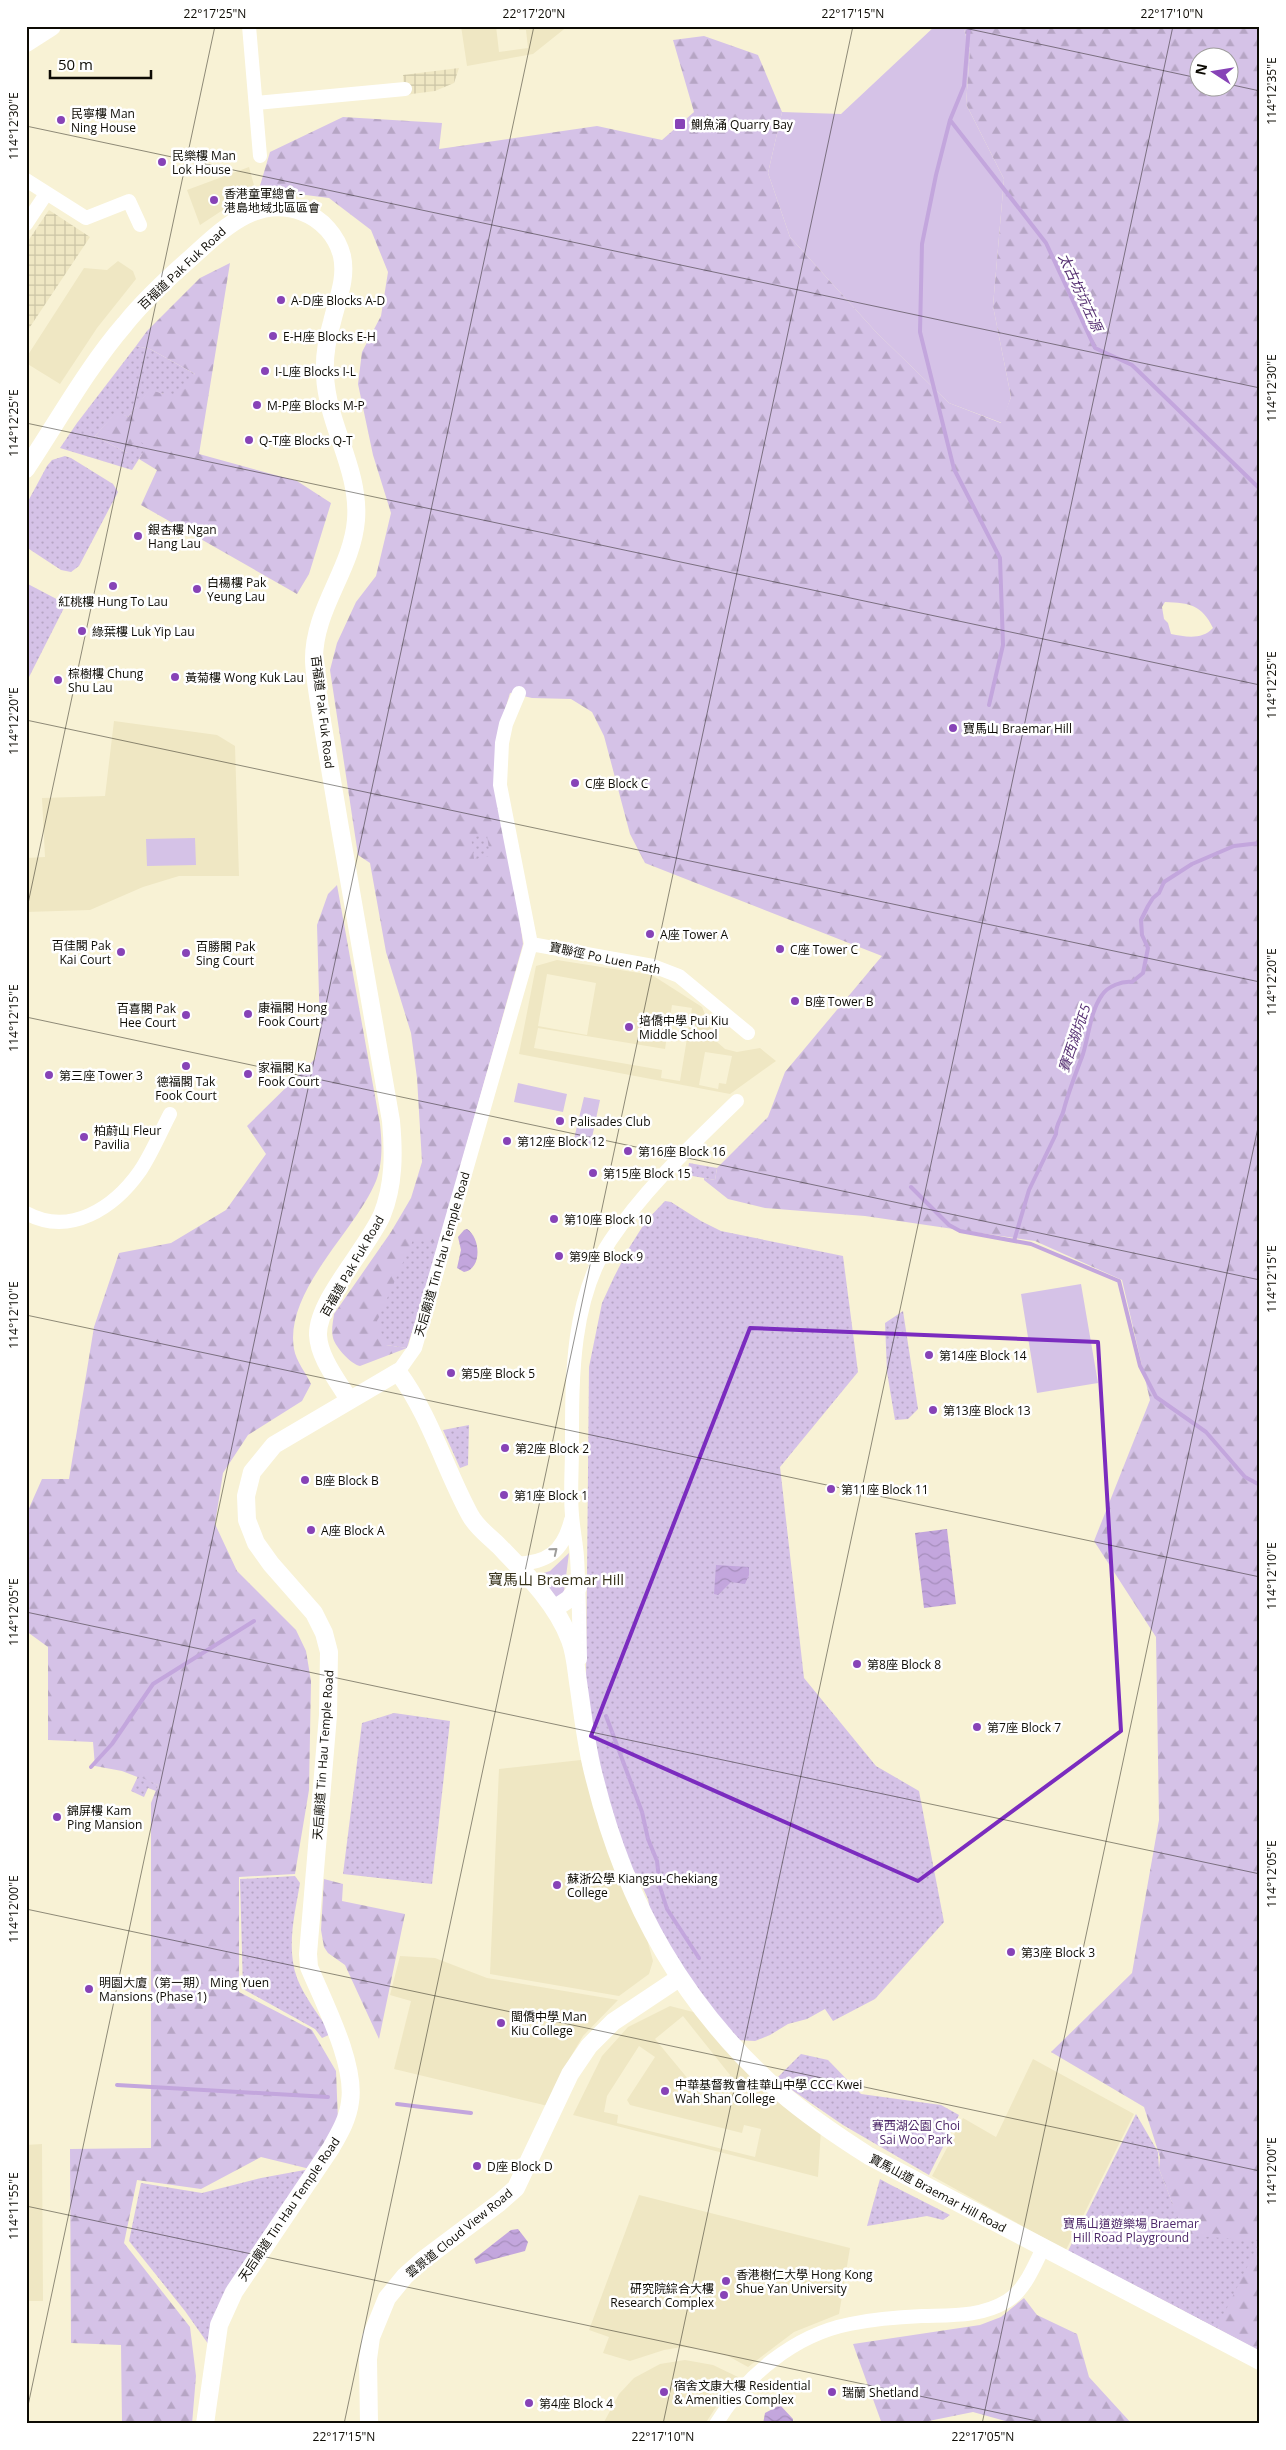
<svg xmlns="http://www.w3.org/2000/svg" width="1286" height="2450" viewBox="0 0 1286 2450" font-family="'Open Sans','Noto Sans TC',sans-serif">
<style>
.built{fill:#efe7c3;fill-rule:evenodd}
.industrial{fill:url(#industrial-grid)}
.grass{fill:#d5c2e7}
.forest{fill:url(#forest-firs);fill-rule:evenodd}
.park{fill:url(#park-dots)}
.water{fill:url(#water-waves)}
.lines{fill:none;stroke-linecap:round;stroke-linejoin:round}
.stream{stroke:#c3a6dd;stroke-width:4}
.minor{stroke:#fff;stroke-width:14}
.tertiary{stroke:#fff;stroke-width:18}
.secondary{stroke:#fff;stroke-width:20}
.oneway{stroke:#9e9d9b}
.marked{fill:none;stroke:#7b2cbf;stroke-width:4;stroke-linejoin:round}
.ticks{fill:none;stroke:#0d0b04;stroke-width:1;stroke-opacity:0.45}
.poi-dot{fill:#8743b7;stroke:#fff;stroke-width:2}
.labels{text-anchor:middle;dominant-baseline:central;stroke-width:5;stroke-linejoin:round;paint-order:stroke}
.poi-label{font-size:12px;fill:#0d0b04;stroke:#fff;text-anchor:start}
.street-label{font-size:12px;fill:#0d0b04;stroke:#fff}
.park-label{font-size:12px;fill:#4c2668;stroke:#fff}
.water-label{font-size:14px;font-style:italic;fill:#583274;stroke:#fff}
.quarter-label{font-size:15px;fill:#39341d;stroke:#fff}
.neatline{fill:none;stroke:#0d0b04;stroke-width:2}
.ticks-label{font-size:12px;text-anchor:middle;fill:#0d0b04}
</style>
<defs>
<pattern id="industrial-grid" width="8" height="8" patternUnits="userSpaceOnUse" patternTransform="scale(1.25)"><rect width="8" height="8" fill="#efe7c3"/><path d="M0 4h8M4 0v8" fill="none" stroke="#ccc5a6"/></pattern>
<pattern id="forest-firs" width="22" height="20" patternUnits="userSpaceOnUse" patternTransform="scale(1.25)"><rect width="22" height="20" fill="#d5c2e7"/><path d="M5 1l3.5 6h-7zM16 11l3.5 6h-7z" fill="#b6a5c4"/></pattern>
<pattern id="park-dots" width="8" height="8" patternUnits="userSpaceOnUse" patternTransform="scale(1.25)"><rect width="8" height="8" fill="#d5c2e7"/><path d="M2 2h.1M6 6h.1" fill="none" stroke="#b6a5c4" stroke-width="1.8" stroke-linecap="round"/></pattern>
<pattern id="water-waves" width="16" height="10" patternUnits="userSpaceOnUse" patternTransform="scale(1.25)"><rect width="16" height="10" fill="#c3a6dd"/><path d="M0 5q4-4 8 0t8 0" fill="none" stroke="#a68ebc"/></pattern>
</defs>
<rect width="100%" height="100%" fill="#f8f2d5"/>
<path class="built" d="M461 26H496L499 52 528 48 526 30H519V26H568L533 54 467 66Z
M249 167 255 189 200 225 187 190Z
M118 261 133 271 136 279 97 328 60 384 26 363V358L84 268 107 270Z
M114 721 217 735 235 746 239 876H179L143 887 90 910 26 912V858L45 857 42 798 105 796Z
M557 960 652 975 702 1007 716 1041 725 1049 737 1052 760 1048 776 1061 730 1094 519 1054 536 966ZM547 974 596 983 587 1035 538 1026ZM672 1005 692 1008 680 1081 661 1078 662 1070 534 1048 538 1028 665 1049ZM705 1052 732 1056 726 1084 719 1083 718 1089 699 1085Z
M581 1760 603 1837 628 1901 647 1939 653 1961 649 1974 619 1996 490 1974 499 1769Z
M400 1956 435 1958 487 1978 618 2000 583 2036 570 2058 548 2106 394 2069 411 2001 390 1995Z
M670 2006 697 2013 821 2129 818 2177 573 2115 602 2056 628 2027ZM683 2016 730 2075 703 2097 655 2039ZM639 2046 655 2057 627 2100 630 2105 742 2133 744 2125 761 2129 755 2157 617 2123 618 2115 604 2112 607 2096Z
M1033 2059 1134 2114 1066 2250 932 2176 963 2118 996 2137Z
M42 2144 43 2301H26V2145Z
M639 2195 850 2248 839 2314 794 2332 748 2367 728 2356 700 2349 682 2347 664 2350 630 2361 603 2353 609 2337 589 2330Z
M685 2360 713 2365 738 2377 729 2387 705 2424H603L619 2394 634 2378 660 2364Z"/>
<path class="industrial" d="M459 68 454 83 435 91 404 95 403 75Z
M49 210 90 237 26 333V244Z"/>
<path class="grass" d="M935 26H963L970 50 966 104 1004 179 993 306 1011 397 1002 423 949 403 876 332 790 237 768 173 782 112 841 114Z
M195 838 196 865 147 866 146 839Z
M518 1083 567 1094 563 1112 514 1102Z
M584 1097 600 1100 590 1147 573 1143Z
M1081 1284 1098 1383 1037 1393 1021 1294Z
M569 1553 564 1592 554 1600 534 1576 550 1571Z"/>
<path class="forest" d="M963 26H1260V2351L1184 2311 1175 2250 1173 2205 1159 2169 1160 2157 1144 2107 1051 2052 1132 1973 1159 1820 1156 1637 1094 1541 1150 1400 1122 1280 1035 1241 865 1216 765 1208 728 1199 704 1180V1178L715 1180 717 1168 768 1117 785 1072 882 956 645 863 630 834 604 736 592 712 571 699 532 698 510 693 503 717 498 749 523 944 439 1243 386 1345 407 1348 360 1366C351 1364 336 1348 333 1338 331 1330 333 1322 334 1314L391 1232 411 1198 422 1162 417 1078 411 1033 386 952 370 863 358 855 330 670 337 643 356 602 376 576 391 513 373 455 358 384 362 352 381 316 388 272 371 230 329 198 259 189 270 152 343 117 442 123 439 149 597 126 662 140 694 112 673 40 704 36 758 55 782 112 768 173 790 237 876 332 949 403 1001 423 1011 397 993 306 1004 179 966 104 970 50ZM1198 58H1228V88H1198ZM1165 602C1190 603 1202 605 1213 628 1202 640 1186 637 1171 634L1168 623 1164 619 1162 607Z
M230 263 199 454 297 481 331 503 309 574 297 594 141 505 157 470 139 459 146 446 127 453 95 436 117 411 128 417 150 389 164 394 195 374 150 349 136 346 147 331 200 278Z
M337 885 380 1124C382 1142 383 1163 376 1181 355 1232 284 1291 294 1349 296 1361 306 1373 311 1384L302 1401 248 1435 223 1473 215 1524 237 1571 296 1630 306 1651 311 1681 309 1790 295 1874 239 1877V1992L312 2030 336 2071 338 2121 310 2169 261 2157 201 2189 137 2180 124 2243 190 2327 196 2376 192 2424H122L121 2345 71 2343 70 2149 151 2148V1803L158 1785 122 1771 95 1766 93 1742 48 1740V1647L26 1631V1515L42 1479H69L94 1327 119 1253 171 1243 226 1210 266 1154 247 1126 315 1059 320 1031 317 925 328 894Z
M324 1879 343 1884 342 1901 405 1914 379 2039 345 1965 328 1953 324 1947 321 1930Z
M1024 2298 1037 2315 1077 2334 1089 2377 1132 2424H1016L973 2412 914 2424H882L853 2344 980 2325 1001 2317Z"/>
<path class="park" d="M136 346 150 349 195 374 178 394H164L150 390 128 417 117 412 95 436 127 453 136 439 147 446 132 470 60 448 77 423Z
M65 456 71 458 113 484 118 492 79 566 71 572 61 570 26 547V505L47 466 52 460Z
M26 583 66 604 26 683Z
M487 835 490 856 474 859 471 837Z
M689 1163 717 1168 715 1180 687 1175Z
M665 1201 671 1202 701 1221 721 1231 843 1256 858 1372 780 1467 804 1678 876 1766 919 1791 944 1922 875 1999 833 2021 825 2009 807 2019 788 2024 770 2035 755 2041 736 2040 706 2006 652 1921 648 1899 638 1877 621 1853 595 1755 586 1680 589 1367 602 1303 614 1277 629 1248 646 1221Z
M413 1240 439 1243 407 1348 386 1345 377 1321Z
M903 1311 918 1409 908 1419 895 1420 887 1372 885 1323Z
M469 1425 468 1465 460 1468 443 1430Z
M394 1713 450 1721 432 1884 343 1874 362 1723Z
M138 1776 158 1785 156 1791 148 1788 144 1797 131 1791Z
M295 1876 300 1883C295 1913 286 1947 297 1978 304 1997 320 2016 331 2034L322 2038 315 2029 243 1989 240 1879Z
M801 2054 828 2060 861 2094 941 2105 959 2115 929 2175 843 2125 776 2079Z
M1136 2114 1158 2152 1159 2169 1185 2235 1260 2241 1217 2328 1068 2251Z
M310 2169 265 2237 211 2348 185 2311 129 2241 141 2183 202 2193 261 2178Z
M880 2179 889 2184 950 2215 943 2220 927 2216 867 2226Z"/>
<path class="water" d="M467 1229C481 1238 482 1269 464 1272L457 1268 461 1250 458 1237 464 1230Z
M947 1529 956 1604 924 1608 915 1533Z
M716 1565 749 1567V1575L745 1584 731 1582 718 1595 714 1594Z
M518 2229 528 2242 525 2251 476 2264 474 2259 511 2230Z
M780 2405 793 2419V2424H763L765 2413Z"/>
<g class="lines">
<path class="stream" d="M969 26 964 86 950 120 936 175 922 244 920 332 954 469 1000 558 1003 645 989 705
M950 120 1046 243 1095 348 1132 365 1260 489
M911 1187 949 1225 960 1231 1031 1244 1119 1281 1140 1366 1156 1397 1206 1432 1245 1477 1260 1485
M1014 1241 1029 1190 1056 1134C1056 1123 1062 1119 1064 1109 1069 1090 1076 1073 1083 1054 1089 1035 1090 1012 1102 995 1108 986 1122 981 1132 982L1143 973 1148 948 1142 935 1141 920 1148 906 1153 898 1159 893 1164 882 1192 864 1234 846 1260 843
M606 1716 642 1812 648 1839 657 1861 660 1887 667 1909 699 1958
M91 1767 112 1744 153 1684 254 1621
M117 2085 328 2097
M397 2104 471 2113"/>
<path class="minor" d="M249 26 260 156
M256 103 405 89
M26 180 86 218 129 201 140 225
M26 224 46 194
M531 944 653 966 679 976 748 1033
M26 1213C70 1237 114 1208 140 1171 152 1153 160 1133 170 1114
M398 1372 415 1348 531 944 500 785 502 743 506 724 519 693
M515 1564C547 1563 563 1552 571 1520
M580 1659C579 1625 579 1591 577 1557 576 1543 573 1529 572 1515 570 1493 572 1470 572 1447 572 1379 571 1300 610 1241 645 1188 692 1145 737 1101
M716 2424C745 2376 794 2335 850 2324 874 2319 898 2317 922 2316 951 2315 981 2317 1007 2301 1025 2290 1034 2266 1043 2248"/>
<path class="tertiary" d="M26 469C58 421 87 368 125 324 145 299 168 278 192 257 223 229 257 194 303 212 322 219 337 236 342 256 347 279 337 300 332 322 327 339 324 358 325 375 327 425 360 469 356 520 352 570 313 609 314 661 315 681 319 701 322 721 328 757 334 793 340 828 357 926 374 1023 391 1121 394 1153 394 1185 382 1215 367 1249 317 1301 318 1335 319 1358 338 1381 349 1400
M554 1609 569 1599 578 1587
M205 2424 219 2325 234 2292 331 2148C339 2134 348 2119 350 2102 356 2064 324 2003 309 1967L308 1954 328 1715 329 1652 324 1633 314 1613 271 1564 256 1543 247 1520 246 1496 252 1472 274 1445 398 1372C431 1417 444 1467 470 1515 477 1528 489 1536 499 1546 526 1574 556 1603 570 1640 575 1653 576 1668 578 1682 583 1715 586 1748 595 1780 626 1904 684 2007 780 2092 808 2116 839 2137 869 2156L1260 2361
M369 2424 368 2359 371 2337 387 2298 405 2276 423 2260 499 2203 516 2188 570 2074 589 2046 613 2022 679 1978"/>
<path class="secondary" d="M26 42 51 26"/>
</g>
<defs><path id="oneway-chevron" d="M-2-3.5L2.5 0L-2 3.5" fill="none" stroke-width="1.6" stroke-linecap="round" stroke-linejoin="round" transform="scale(1.25)"/></defs>
<use class="oneway" href="#oneway-chevron" transform="translate(554 1551) rotate(-39)"/>
<path class="marked" d="M750 1328 1098 1342 1121 1731 918 1881 591 1736Z"/>
<path class="ticks" d="M955 26 1198 78M1228 84 1260 91M26 126 1260 388M26 423 1260 685M26 720 1260 982M26 913 215 26M26 1017 1260 1280M26 1315 1260 1577M26 1612 1260 1874M26 1909 1260 2171M26 2206 1051 2424M26 2415 534 26M344 2424 853 26M663 2424 1173 26M982 2424 1260 1118"/>
<g class="poi-dot">
<circle cx="61" cy="120" r="5"/>
<rect x="674" y="118" width="12" height="12" rx="2.5"/>
<circle cx="162" cy="162" r="5"/>
<circle cx="214" cy="200" r="5"/>
<circle cx="281" cy="300" r="5"/>
<circle cx="273" cy="336" r="5"/>
<circle cx="265" cy="371" r="5"/>
<circle cx="257" cy="405" r="5"/>
<circle cx="249" cy="440" r="5"/>
<circle cx="138" cy="536" r="5"/>
<circle cx="113" cy="586" r="5"/>
<circle cx="197" cy="589" r="5"/>
<circle cx="82" cy="631" r="5"/>
<circle cx="175" cy="677" r="5"/>
<circle cx="58" cy="680" r="5"/>
<circle cx="953" cy="728" r="5"/>
<circle cx="575" cy="783" r="5"/>
<circle cx="650" cy="934" r="5"/>
<circle cx="780" cy="949" r="5"/>
<circle cx="121" cy="952" r="5"/>
<circle cx="186" cy="953" r="5"/>
<circle cx="795" cy="1001" r="5"/>
<circle cx="248" cy="1014" r="5"/>
<circle cx="186" cy="1015" r="5"/>
<circle cx="629" cy="1027" r="5"/>
<circle cx="186" cy="1066" r="5"/>
<circle cx="248" cy="1074" r="5"/>
<circle cx="49" cy="1075" r="5"/>
<circle cx="560" cy="1121" r="5"/>
<circle cx="84" cy="1137" r="5"/>
<circle cx="507" cy="1141" r="5"/>
<circle cx="628" cy="1151" r="5"/>
<circle cx="593" cy="1173" r="5"/>
<circle cx="554" cy="1219" r="5"/>
<circle cx="559" cy="1256" r="5"/>
<circle cx="929" cy="1355" r="5"/>
<circle cx="451" cy="1373" r="5"/>
<circle cx="933" cy="1410" r="5"/>
<circle cx="505" cy="1448" r="5"/>
<circle cx="305" cy="1480" r="5"/>
<circle cx="831" cy="1489" r="5"/>
<circle cx="504" cy="1495" r="5"/>
<circle cx="311" cy="1530" r="5"/>
<circle cx="857" cy="1664" r="5"/>
<circle cx="977" cy="1727" r="5"/>
<circle cx="57" cy="1817" r="5"/>
<circle cx="557" cy="1885" r="5"/>
<circle cx="1011" cy="1952" r="5"/>
<circle cx="89" cy="1989" r="5"/>
<circle cx="501" cy="2023" r="5"/>
<circle cx="665" cy="2091" r="5"/>
<circle cx="477" cy="2166" r="5"/>
<circle cx="726" cy="2281" r="5"/>
<circle cx="724" cy="2295" r="5"/>
<circle cx="664" cy="2392" r="5"/>
<circle cx="832" cy="2392" r="5"/>
<circle cx="529" cy="2403" r="5"/>
</g>
<g class="labels">
<g class="poi-label">
<text x="71" y="113">民寧樓 Man<tspan x="71" dy="14">Ning House</tspan></text>
<text x="691" y="124">鰂魚涌 Quarry Bay</text>
<text x="172" y="155">民樂樓 Man<tspan x="172" dy="14">Lok House</tspan></text>
<text x="224" y="193">香港童軍總會 -<tspan x="224" dy="14">港島地域北區區會</tspan></text>
<text x="291" y="300">A-D座 Blocks A-D</text>
<text x="283" y="336">E-H座 Blocks E-H</text>
<text x="275" y="371">I-L座 Blocks I-L</text>
<text x="267" y="405">M-P座 Blocks M-P</text>
<text x="259" y="440">Q-T座 Blocks Q-T</text>
<text x="148" y="529">銀杏樓 Ngan<tspan x="148" dy="14">Hang Lau</tspan></text>
<text x="207" y="582">白楊樓 Pak<tspan x="207" dy="14">Yeung Lau</tspan></text>
<text x="113" y="601" text-anchor="middle">紅桃樓 Hung To Lau</text>
<text x="92" y="631">綠葉樓 Luk Yip Lau</text>
<text x="68" y="673">棕樹樓 Chung<tspan x="68" dy="14">Shu Lau</tspan></text>
<text x="185" y="677">黃菊樓 Wong Kuk Lau</text>
<text x="963" y="728">寶馬山 Braemar Hill</text>
<text x="585" y="783">C座 Block C</text>
<text x="660" y="934">A座 Tower A</text>
<text x="111" y="945" text-anchor="end">百佳閣 Pak<tspan x="111" dy="14">Kai Court</tspan></text>
<text x="196" y="946">百勝閣 Pak<tspan x="196" dy="14">Sing Court</tspan></text>
<text x="790" y="949">C座 Tower C</text>
<text x="805" y="1001">B座 Tower B</text>
<text x="258" y="1007">康福閣 Hong<tspan x="258" dy="14">Fook Court</tspan></text>
<text x="176" y="1008" text-anchor="end">百喜閣 Pak<tspan x="176" dy="14">Hee Court</tspan></text>
<text x="639" y="1020">培僑中學 Pui Kiu<tspan x="639" dy="14">Middle School</tspan></text>
<text x="258" y="1067">家福閣 Ka<tspan x="258" dy="14">Fook Court</tspan></text>
<text x="59" y="1075">第三座 Tower 3</text>
<text x="186" y="1081" text-anchor="middle">德福閣 Tak<tspan x="186" dy="14">Fook Court</tspan></text>
<text x="570" y="1121">Palisades Club</text>
<text x="94" y="1130">柏蔚山 Fleur<tspan x="94" dy="14">Pavilia</tspan></text>
<text x="517" y="1141">第12座 Block 12</text>
<text x="638" y="1151">第16座 Block 16</text>
<text x="603" y="1173">第15座 Block 15</text>
<text x="564" y="1219">第10座 Block 10</text>
<text x="569" y="1256">第9座 Block 9</text>
<text x="939" y="1355">第14座 Block 14</text>
<text x="461" y="1373">第5座 Block 5</text>
<text x="943" y="1410">第13座 Block 13</text>
<text x="515" y="1448">第2座 Block 2</text>
<text x="315" y="1480">B座 Block B</text>
<text x="841" y="1489">第11座 Block 11</text>
<text x="514" y="1495">第1座 Block 1</text>
<text x="321" y="1530">A座 Block A</text>
<text x="867" y="1664">第8座 Block 8</text>
<text x="987" y="1727">第7座 Block 7</text>
<text x="67" y="1810">錦屏樓 Kam<tspan x="67" dy="14">Ping Mansion</tspan></text>
<text x="567" y="1878">蘇浙公學 Kiangsu-Chekiang<tspan x="567" dy="14">College</tspan></text>
<text x="1021" y="1952">第3座 Block 3</text>
<text x="99" y="1982">明園大廈（第一期） Ming Yuen<tspan x="99" dy="14">Mansions (Phase 1)</tspan></text>
<text x="511" y="2016">閩僑中學 Man<tspan x="511" dy="14">Kiu College</tspan></text>
<text x="675" y="2084">中華基督教會桂華山中學 CCC Kwei<tspan x="675" dy="14">Wah Shan College</tspan></text>
<text x="487" y="2166">D座 Block D</text>
<text x="736" y="2274">香港樹仁大學 Hong Kong<tspan x="736" dy="14">Shue Yan University</tspan></text>
<text x="714" y="2288" text-anchor="end">研究院綜合大樓<tspan x="714" dy="14">Research Complex</tspan></text>
<text x="674" y="2385">宿舍文康大樓 Residential<tspan x="674" dy="14">&amp; Amenities Complex</tspan></text>
<text x="842" y="2392">瑞蘭 Shetland</text>
<text x="539" y="2403">第4座 Block 4</text>
</g>
<g class="street-label">
<text transform="translate(182 268) rotate(-43)">百福道 Pak Fuk Road</text>
<text transform="translate(323 712) rotate(83)">百福道 Pak Fuk Road</text>
<text transform="translate(605 958) rotate(12)">寶聯徑 Po Luen Path</text>
<text transform="translate(442 1254) rotate(-74)">天后廟道 Tin Hau Temple Road</text>
<text transform="translate(352 1266) rotate(-60)">百福道 Pak Fuk Road</text>
<text transform="translate(323 1755) rotate(-86)">天后廟道 Tin Hau Temple Road</text>
<text transform="translate(938 2193) rotate(28)">寶馬山道 Braemar Hill Road</text>
<text transform="translate(289 2209) rotate(-56)">天后廟道 Tin Hau Temple Road</text>
<text transform="translate(459 2233) rotate(-39)">雲景道 Cloud View Road</text>
</g>
<g class="park-label">
<text x="916" y="2125">賽西湖公園 Choi<tspan x="916" dy="14">Sai Woo Park</tspan></text>
<text x="1131" y="2223">寶馬山道遊樂場 Braemar<tspan x="1131" dy="14">Hill Road Playground</tspan></text>
</g>
<g class="water-label">
<text transform="translate(1081 292) rotate(65)">太古坊坑左源</text>
<text transform="translate(1074 1038) rotate(-71)">賽西湖坑E5</text>
</g>
<g class="quarter-label">
<text x="556" y="1579">寶馬山 Braemar Hill</text>
</g>
</g>
<rect width="1286" height="2450" fill="none" stroke="#ffffff" stroke-width="55"/>
<g transform="translate(1214 72) rotate(282)"><circle r="24" fill="#ffffff" stroke="#9e9d9b"/>
<path d="M0-4L9 19L0 12L-9 19Z" fill="#8743b7"/>
<text y="-8" font-size="14" font-weight="bold" text-anchor="middle" fill="#0d0b04">N</text>
</g>
<path d="M50 70v8h101v-8" fill="none" stroke="#0d0b04" stroke-width="2.5"/>
<text x="58" y="70" font-size="15" fill="#0d0b04" stroke="#ffffff" stroke-width="4" paint-order="stroke">50 m</text>
<rect x="28" y="28" width="1230" height="2394" class="neatline"/>
<g class="ticks-label">
<text x="215" y="18">22°17'25"N</text>
<text x="534" y="18">22°17'20"N</text>
<text x="853" y="18">22°17'15"N</text>
<text x="1172" y="18">22°17'10"N</text>
<text transform="translate(1272 91) rotate(-90)" y="4">114°12'35"E</text>
<text transform="translate(14 126) rotate(-90)" y="4">114°12'30"E</text>
<text transform="translate(1272 388) rotate(-90)" y="4">114°12'30"E</text>
<text transform="translate(14 423) rotate(-90)" y="4">114°12'25"E</text>
<text transform="translate(1272 685) rotate(-90)" y="4">114°12'25"E</text>
<text transform="translate(14 721) rotate(-90)" y="4">114°12'20"E</text>
<text transform="translate(1272 982) rotate(-90)" y="4">114°12'20"E</text>
<text transform="translate(14 1018) rotate(-90)" y="4">114°12'15"E</text>
<text transform="translate(1272 1279) rotate(-90)" y="4">114°12'15"E</text>
<text transform="translate(14 1315) rotate(-90)" y="4">114°12'10"E</text>
<text transform="translate(1272 1576) rotate(-90)" y="4">114°12'10"E</text>
<text transform="translate(14 1612) rotate(-90)" y="4">114°12'05"E</text>
<text transform="translate(1272 1874) rotate(-90)" y="4">114°12'05"E</text>
<text transform="translate(14 1909) rotate(-90)" y="4">114°12'00"E</text>
<text transform="translate(1272 2171) rotate(-90)" y="4">114°12'00"E</text>
<text transform="translate(14 2206) rotate(-90)" y="4">114°11'55"E</text>
<text x="344" y="2441">22°17'15"N</text>
<text x="663" y="2441">22°17'10"N</text>
<text x="983" y="2441">22°17'05"N</text>
</g>
</svg>
